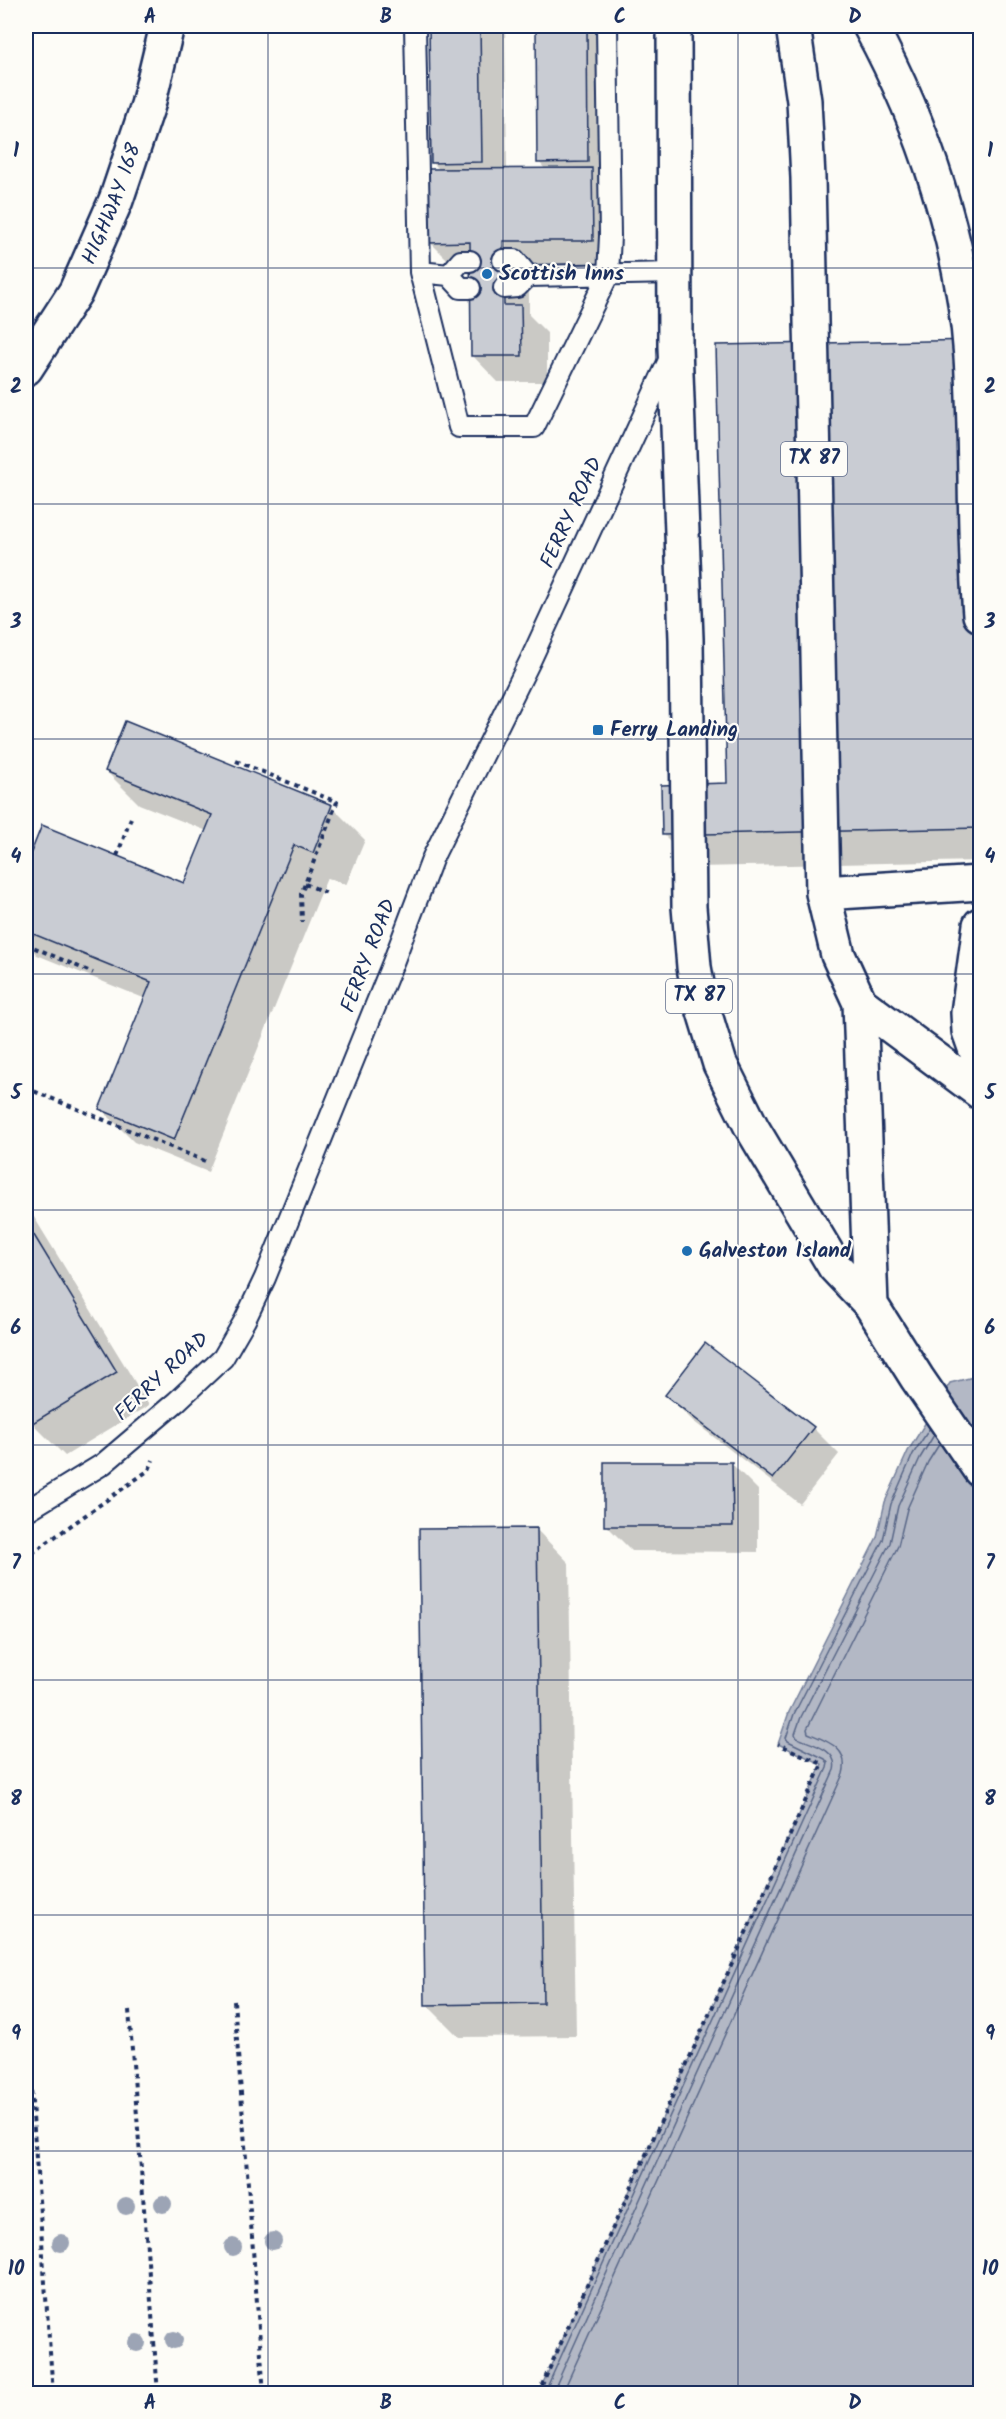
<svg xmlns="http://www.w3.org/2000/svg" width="1006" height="2419" viewBox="0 0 1006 2419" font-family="Kalam,sans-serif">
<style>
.water{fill:#b3b8c5;stroke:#76819c;stroke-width:1.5}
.shadow{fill:#0003}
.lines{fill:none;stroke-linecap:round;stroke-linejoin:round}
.shore{stroke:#586687;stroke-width:1.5}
.building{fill:#c9ccd3;stroke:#1b2f5e;stroke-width:1.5}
.service-casing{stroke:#1b2f5e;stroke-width:24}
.tertiary-casing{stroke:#1b2f5e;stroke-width:38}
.primary-casing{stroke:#1b2f5e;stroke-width:38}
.path{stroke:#1b2f5e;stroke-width:4;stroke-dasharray:4.5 4.5;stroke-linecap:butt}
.service{stroke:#fdfcf7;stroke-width:20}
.tertiary{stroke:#fdfcf7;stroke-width:33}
.primary{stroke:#fdfcf7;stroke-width:33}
.tree{fill:#9ca4b5}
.grid{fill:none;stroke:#1b2f5e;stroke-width:1.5;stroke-opacity:0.55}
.poi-dot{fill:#1f6fb2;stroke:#fdfcf7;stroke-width:2}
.labels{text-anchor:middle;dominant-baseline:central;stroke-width:4.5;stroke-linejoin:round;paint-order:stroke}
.shield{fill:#fdfcf7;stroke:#5f6c8c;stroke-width:1.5}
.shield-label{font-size:20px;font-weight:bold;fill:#1b2f5e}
.street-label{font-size:21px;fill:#1b2f5e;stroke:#fdfcf7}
.poi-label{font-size:21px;font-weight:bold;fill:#1b2f5e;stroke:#fdfcf7;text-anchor:start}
.neatline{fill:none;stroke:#1b2f5e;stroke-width:2}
.grid-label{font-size:20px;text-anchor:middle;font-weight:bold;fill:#1b2f5e}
</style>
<rect width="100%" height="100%" fill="#fdfcf7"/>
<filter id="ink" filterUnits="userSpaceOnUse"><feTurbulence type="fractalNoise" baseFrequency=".0167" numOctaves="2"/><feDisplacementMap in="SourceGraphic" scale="12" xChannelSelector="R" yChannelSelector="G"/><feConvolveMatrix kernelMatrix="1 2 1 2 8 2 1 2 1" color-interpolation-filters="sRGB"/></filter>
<g filter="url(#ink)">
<path class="water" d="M980 1360V2393L538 2394 822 1764 778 1744 789 1712 877 1537 885 1502 908 1451 950 1383 973 1377Z"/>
<path class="shadow" d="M431 26H505L507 170H546L539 162 537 26H612L619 266 529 267V315L547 333V382H498L472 355 471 268H456L430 242 440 170 432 162Z
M980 341V861L696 867 663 834 729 785Z
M126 723 332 807 365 840 346 885 327 878 208 1172 134 1142 101 1109 146 999 37 955 26 943V869L42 827 185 885 207 831 139 804 106 771Z
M26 1204 149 1405 65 1456 32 1423 26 1413Z
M667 1395 813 1428 839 1454 800 1504 693 1421Z
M732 1464 758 1490V1552L632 1551 606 1525Z
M536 1529 569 1563 576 2036 459 2037 426 2004Z"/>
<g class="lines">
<path class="shore" d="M544 2394 827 1768 828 1763 825 1759 788 1741 786 1738 794 1714 883 1540 891 1504 913 1454 930 1428
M552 2394 834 1770C839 1750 812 1744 797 1738L795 1734 801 1717 890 1543 898 1506 920 1458 934 1435
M562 2394 843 1774C850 1748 827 1741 808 1733L807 1729 898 1546 907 1509 928 1462 940 1443"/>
</g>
<path class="building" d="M429 26H480L482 162 431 163Z
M536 26H587L588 162 537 163Z
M592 168 593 241H503L504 305H521L522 356H471L470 242 428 243 427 169Z
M980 340V828L662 835 661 785 727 783 716 345Z
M125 721 332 805 313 853 294 845 174 1140 99 1109 151 982 26 931V865L42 825 184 883 212 815 105 771Z
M26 1222 117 1372 31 1424 26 1416Z
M705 1343 814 1427 773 1479 665 1395Z
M604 1462H732L733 1526H604Z
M537 1528 543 2003 425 2005 419 1529Z"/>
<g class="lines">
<defs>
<path id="service" d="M415 26 420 272 459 427H534L608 275 610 236 607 26
M503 260H515L528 276
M420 272 449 275 461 288H470
M449 275 461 261H470
M504 288 517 287 528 276 676 273
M26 1511 103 1464 176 1402 223 1358 245 1320 265 1278 394 960 433 857 531 659 670 358"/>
<g id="tertiary">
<path id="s1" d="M26 368 76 291 116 200 148 105 167 26"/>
</g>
<path id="primary" d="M674 26 675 347 686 639 689 907 694 967 699 995 720 1064 752 1128 835 1267 871 1305 917 1378 980 1470
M793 26 804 101 808 178 823 893 838 955 860 1003 871 1305
M870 26C924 125 963 244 971 357 977 443 973 530 980 615
M823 893 980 883
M980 925 968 1013 969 1031 980 1062
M860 1003 980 1092"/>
</defs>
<use href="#service" class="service-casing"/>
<use href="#tertiary" class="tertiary-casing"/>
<use href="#primary" class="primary-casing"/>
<path class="path" d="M236 761 337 802 301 894 302 922
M117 856 132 815
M305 884 327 893
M26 944 93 973
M26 1088 205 1161
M26 1560 35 1551 149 1470 153 1460
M234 2001 264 2394
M129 2010 158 2394
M26 2019 53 2394
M538 2394 822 1764 778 1744"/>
<use href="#service" class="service"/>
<use href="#tertiary" class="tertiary"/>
<use href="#primary" class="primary"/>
</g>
<g class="tree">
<circle cx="163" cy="2204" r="9"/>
<circle cx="126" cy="2206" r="9"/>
<circle cx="273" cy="2241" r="9"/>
<circle cx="61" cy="2243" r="9"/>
<circle cx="233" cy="2247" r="9"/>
<circle cx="174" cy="2340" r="9"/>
<circle cx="137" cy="2343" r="9"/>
</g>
</g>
<path class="grid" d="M268 26V2394M503 26V2394M738 26V2394M26 268H980M26 504H980M26 739H980M26 974H980M26 1210H980M26 1445H980M26 1680H980M26 1915H980M26 2151H980"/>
<g class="poi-dot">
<circle cx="487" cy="274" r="6"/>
<rect x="592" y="724" width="12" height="12" rx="3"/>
<circle cx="687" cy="1251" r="6"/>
</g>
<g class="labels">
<g class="shield">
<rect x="781" y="442" width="66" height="34" rx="4.5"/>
<rect x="666" y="979" width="66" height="34" rx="4.5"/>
</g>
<g class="shield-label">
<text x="814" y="459">TX 87</text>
<text x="699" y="996">TX 87</text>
</g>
<g class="street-label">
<text stroke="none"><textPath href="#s1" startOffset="186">HIGHWAY 168</textPath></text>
<text transform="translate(572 513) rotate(-65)">FERRY ROAD</text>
<text transform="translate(369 956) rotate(-69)">FERRY ROAD</text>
<text transform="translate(162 1377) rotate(-43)">FERRY ROAD</text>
</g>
<g class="poi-label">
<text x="499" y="274">Scottish Inns</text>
<text x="610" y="730">Ferry Landing</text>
<text x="699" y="1251">Galveston Island</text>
</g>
</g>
<rect width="1006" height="2419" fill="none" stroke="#fdfcf7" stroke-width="66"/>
<rect x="33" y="33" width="940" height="2353" class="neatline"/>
<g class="grid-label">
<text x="150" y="23">A</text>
<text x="386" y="23">B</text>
<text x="620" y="23">C</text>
<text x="855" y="23">D</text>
<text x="16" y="157">1</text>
<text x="990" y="157">1</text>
<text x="16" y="393">2</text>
<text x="990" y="393">2</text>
<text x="16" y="628">3</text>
<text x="990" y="628">3</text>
<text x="16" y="863">4</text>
<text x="990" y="863">4</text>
<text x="16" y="1099">5</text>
<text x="990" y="1099">5</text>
<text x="16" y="1334">6</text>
<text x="990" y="1334">6</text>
<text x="16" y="1569">7</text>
<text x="990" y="1569">7</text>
<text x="16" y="1805">8</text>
<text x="990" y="1805">8</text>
<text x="16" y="2040">9</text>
<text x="990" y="2040">9</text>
<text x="16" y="2275">10</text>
<text x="990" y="2275">10</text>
<text x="150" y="2409">A</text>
<text x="386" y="2409">B</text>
<text x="620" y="2409">C</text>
<text x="855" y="2409">D</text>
</g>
</svg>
